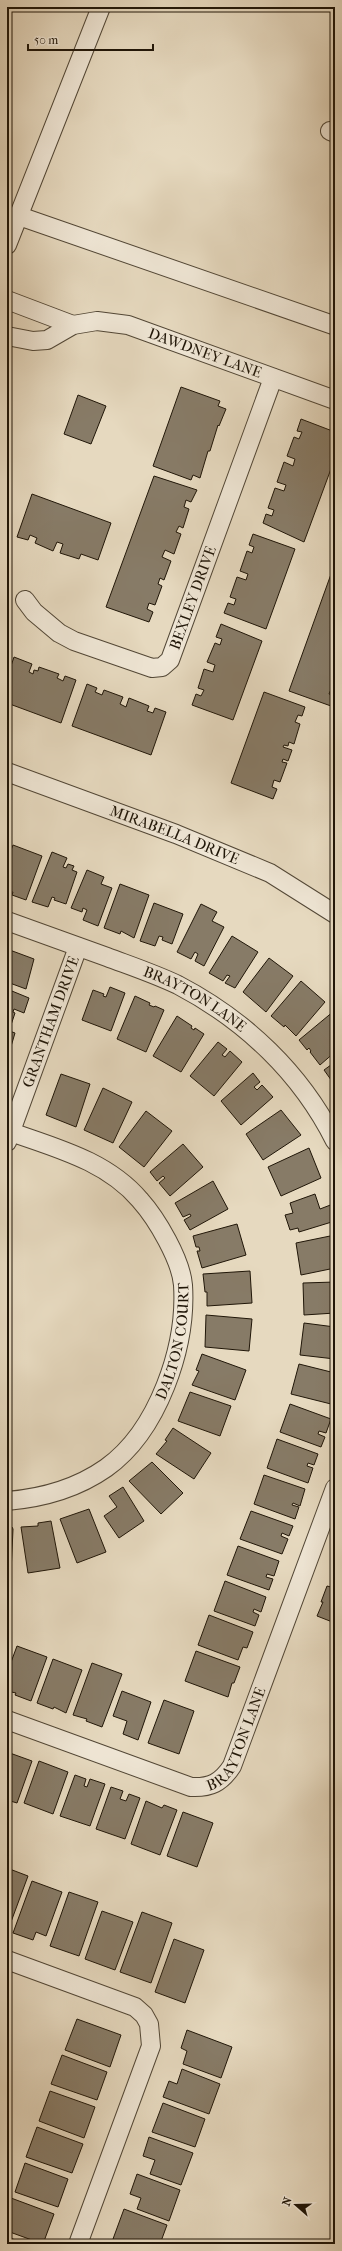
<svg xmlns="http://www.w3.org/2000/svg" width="342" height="2251" viewBox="0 0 342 2251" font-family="'IM FELL French Canon',serif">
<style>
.building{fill:#877b67;stroke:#201608}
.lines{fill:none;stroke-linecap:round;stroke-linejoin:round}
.minor-casing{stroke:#524736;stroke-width:20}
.minor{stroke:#efe6d5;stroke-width:18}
.labels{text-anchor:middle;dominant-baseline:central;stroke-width:3.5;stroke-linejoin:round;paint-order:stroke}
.street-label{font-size:15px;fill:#201608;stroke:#efe6d5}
</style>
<rect width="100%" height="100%" fill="#e6d9bf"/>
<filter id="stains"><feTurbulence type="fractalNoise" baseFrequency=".005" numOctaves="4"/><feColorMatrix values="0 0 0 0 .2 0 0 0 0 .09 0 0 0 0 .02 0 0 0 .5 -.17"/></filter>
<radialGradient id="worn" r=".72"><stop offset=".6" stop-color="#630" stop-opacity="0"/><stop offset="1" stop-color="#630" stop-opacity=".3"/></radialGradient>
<path class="building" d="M181 387 220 401 218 406 226 409 219 426 218 425 210 451H208L200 478 193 475 191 480 153 466Z
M78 395 106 406 91 444 64 434Z
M301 419 335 432V458L304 542 263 523 266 514 272 516 274 510 268 508 275 488 284 491 286 485 277 482 284 462 293 466 295 459 287 456 294 437 299 439 302 432 297 431Z
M154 476 197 490 191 502 186 500 184 507 189 509 183 528 179 526 176 532 181 534 174 554 165 550 162 557 171 561 164 580 160 578 158 584 162 586 155 605 149 603 147 609 153 612 149 622 106 607Z
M32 494 111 523 98 560 81 554 79 559 60 553 63 544 57 542 53 551 35 543 37 538 30 535 28 540 17 537Z
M253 534 295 549 266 629 224 613 228 603 234 605 236 599 230 597 237 577 246 580 248 574 240 571 247 551 252 553 254 547 249 545Z
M335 563V688L332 687 329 694 335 696 331 706 289 691Z
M221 624 262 641 233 720 192 705 196 694 201 696 204 690 198 688 204 669 213 672 215 665 207 662 215 643 220 645 222 639 216 637Z
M14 657 32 664 29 672 33 674 34 670 38 671 39 667 59 674 57 678 63 681 65 676 76 680 61 723 7 703V661L11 666Z
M87 684 97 688 95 692 102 695 104 690 123 697 120 704 126 707 129 698 149 706 147 711 153 713 155 708 166 712 151 755 72 726Z
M264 692 305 707 302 716 298 715 295 722 300 724 294 744 289 742 288 746 284 745 283 747 292 750 288 761 283 759 282 762 287 763 280 782 274 780 272 787 277 789 273 799 231 783Z
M13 845 42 856 26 900 12 895 13 892H7V861Z
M52 852 67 858 63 867 66 868 68 864 74 866 72 870 77 872 66 904 54 900 55 898 52 897 48 907 32 902Z
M87 870 104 877 101 884 112 888 98 926 83 920 87 910 83 908 82 912 71 908Z
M120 884 149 895 134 938 121 931 120 934 104 928Z
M154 903 183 914 172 944 162 940 163 937 159 936 155 946 140 941Z
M201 904 217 912 212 921 224 927 204 966 195 961 198 954 195 952 191 959 177 952Z
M232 936 258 952 235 988 225 983 230 976 227 975 223 981 209 973Z
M7 949 34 959 26 989 7 982Z
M269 958 293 976 266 1012 243 992Z
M301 981 325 1002 296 1036 285 1025 284 1027 271 1016Z
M110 987 125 993 111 1031 82 1020 93 990 104 994 103 996 106 997Z
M7 989 29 998 24 1013 14 1009 13 1012 15 1013 11 1025 7 1023Z
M135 996 150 1003 149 1005 154 1007 155 1006 164 1010 146 1052 117 1039Z
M334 1011 335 1052 320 1065 310 1052 311 1051 309 1048 307 1050 299 1040Z
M177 1016 192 1026 191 1028 194 1030 195 1028 204 1034 181 1072 153 1056Z
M7 1030 15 1033 7 1060Z
M218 1042 227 1049 222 1055 225 1057 230 1051 242 1062 214 1096 190 1076Z
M335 1062V1083L334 1084 324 1070Z
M253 1073 260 1082 254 1087 257 1090 262 1085 273 1097 241 1125 221 1101Z
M61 1074 90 1084 76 1127 46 1115Z
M103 1088 132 1102 113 1143 84 1130Z
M281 1110 301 1135 263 1160 246 1134Z
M146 1111 172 1131 144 1167 119 1147Z
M183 1144 203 1167 170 1196 159 1183 165 1178 163 1176 157 1181 150 1172Z
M309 1148 321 1178 281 1196 268 1167Z
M213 1181 228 1209 190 1230 184 1220 191 1216 190 1214 183 1217 175 1203Z
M315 1194 320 1209 333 1204 335 1221 299 1232 298 1228 290 1230 285 1215 293 1213 290 1203Z
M237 1224 246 1255 202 1268 197 1251H200L199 1247H196L193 1236Z
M335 1235V1268L301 1275 296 1243Z
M250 1271 252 1303 207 1306V1292H205L203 1274Z
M335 1282V1313L304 1315 303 1283Z
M206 1315 252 1319 249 1351 205 1347Z
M304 1323 335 1327V1359L300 1355Z
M202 1354 246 1370 235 1400 192 1385 199 1371 196 1370Z
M299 1364 335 1373V1405L291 1394Z
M190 1392 231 1406 220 1436 178 1421Z
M290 1404 331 1419 326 1433 319 1431 318 1434 325 1437 321 1447 280 1432Z
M173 1428 211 1453 194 1479 156 1454 167 1441 165 1440Z
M277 1439 318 1454 314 1465 308 1463 307 1466 313 1468 308 1483 267 1468Z
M152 1462 183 1493 161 1514 129 1481Z
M264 1475 305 1489 300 1506 293 1503 292 1505 299 1507 295 1519 254 1504Z
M123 1487 144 1521 119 1538 104 1516 117 1507 109 1496Z
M89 1509 106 1552 77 1563 60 1519Z
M251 1511 293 1526 289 1536 282 1533 281 1536 288 1539 282 1554 240 1539Z
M51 1521 60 1568 28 1573 21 1527 38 1526V1523Z
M7 1526 12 1527 13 1529 11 1573H7Z
M238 1546 279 1561 274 1576 267 1574 266 1577 273 1579 269 1590 227 1575Z
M335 1565V1578L331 1577Z
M225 1581 266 1597 261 1612 254 1609 253 1612 259 1615 255 1626 214 1611Z
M327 1586 335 1588V1623L317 1616 323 1602H321Z
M209 1615 253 1632 247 1648 243 1647 238 1660 198 1645Z
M17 1646 47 1657 31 1701 15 1695 16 1693 7 1691V1673Z
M196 1651 240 1667 234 1683H232L228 1697 185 1681Z
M53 1659 82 1670 66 1713 54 1707 53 1709 37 1703Z
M92 1663 122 1674 102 1727 86 1721 87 1719 73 1715Z
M122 1691 151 1702 138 1740 123 1734 127 1721 113 1716Z
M164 1700 194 1711 179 1754 148 1743Z
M7 1752 32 1761 17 1803 7 1800Z
M39 1761 68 1772 53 1814 24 1803Z
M75 1775 86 1779 84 1786 87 1787 90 1779 105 1784 90 1826 60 1816Z
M111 1787 123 1791 120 1799 126 1801 129 1794 140 1798 125 1839 96 1829Z
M146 1801 162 1808 164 1805 177 1810 160 1855 131 1844Z
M183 1812 213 1823 197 1867 167 1856Z
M7 1868 28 1876 8 1930H7Z
M32 1881 62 1892 46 1936 36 1932 33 1940 13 1933Z
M69 1892 98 1902 79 1956 50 1946Z
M102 1911 133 1922 115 1970 85 1959Z
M142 1912 172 1923 151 1983 120 1972Z
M174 1939 204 1950 185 2003 155 1992Z
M77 2019 121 2035 110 2067 65 2050Z
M187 2030 232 2047 221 2078 183 2064 187 2051 181 2048Z
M62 2055 107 2072 97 2100 51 2084Z
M182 2069 220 2084 209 2114 163 2097 169 2081 177 2084Z
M50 2091 95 2107 84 2138 39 2121Z
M163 2103 205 2119 195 2147 152 2132Z
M37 2127 83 2144 72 2173 26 2157Z
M149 2137 193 2153 181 2185 150 2174 155 2160 143 2156Z
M25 2163 68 2179 58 2207 15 2192Z
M137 2174 180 2190 169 2221 137 2209 141 2198 130 2194Z
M11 2198 54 2214 43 2244 7 2231V2208Z
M124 2209 167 2225 160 2244H128L113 2239Z
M7 2237 27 2244H7Z"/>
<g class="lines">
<defs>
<g id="minor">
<path d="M330 131 335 133"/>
<path d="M19 216 333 325 335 324"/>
<path d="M7 245 101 7"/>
<path d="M7 300 73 325"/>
<path id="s1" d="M7 336 33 341 47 340 73 325 97 321 128 325 335 400"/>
<path id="s2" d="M25 600 34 612 59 633 74 641 152 668 162 667 170 660 273 378"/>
<path id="s3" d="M7 772 176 834 270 873 335 914"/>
<path id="s4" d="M7 921C40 933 74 945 107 957 131 966 155 974 178 985 245 1020 301 1073 335 1141"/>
<path id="s5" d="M7 1142 78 947"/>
<path id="s6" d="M7 1501C43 1498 76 1489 106 1468 158 1431 187 1347 183 1285 181 1260 157 1219 140 1200 107 1161 56 1148 11 1132"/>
<path id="s7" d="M7 1720 191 1787C210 1788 221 1783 232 1766L335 1488"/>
<path d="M7 1960 135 2007 144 2015 149 2024 151 2046 78 2244"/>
</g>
</defs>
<use href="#minor" class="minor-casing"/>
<use href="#minor" class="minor"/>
</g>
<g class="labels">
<g class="street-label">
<text stroke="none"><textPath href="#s1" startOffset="208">DAWDNEY LANE</textPath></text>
<text stroke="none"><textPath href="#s2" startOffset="234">BEXLEY DRIVE</textPath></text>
<text stroke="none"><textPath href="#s3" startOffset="179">MIRABELLA DRIVE</textPath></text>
<text stroke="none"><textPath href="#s4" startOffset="204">BRAYTON LANE</textPath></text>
<text stroke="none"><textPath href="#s5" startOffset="128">GRANTHAM DRIVE</textPath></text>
<text stroke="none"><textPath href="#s6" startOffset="254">DALTON COURT</textPath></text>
<text stroke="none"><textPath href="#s7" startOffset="270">BRAYTON LANE</textPath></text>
</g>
</g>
<rect width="342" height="2251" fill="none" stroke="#e6d9bf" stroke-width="24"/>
<rect x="8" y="8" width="326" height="2235" fill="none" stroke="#201608" stroke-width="2"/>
<rect x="12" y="12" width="318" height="2227" fill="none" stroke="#201608"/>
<g transform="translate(296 2205) rotate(290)" stroke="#efe6d5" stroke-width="3" paint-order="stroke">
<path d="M0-3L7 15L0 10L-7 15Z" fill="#201608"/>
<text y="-6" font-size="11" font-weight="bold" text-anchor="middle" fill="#201608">N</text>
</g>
<path d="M28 44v6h125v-6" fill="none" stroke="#201608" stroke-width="2"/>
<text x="34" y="44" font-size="12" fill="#201608" stroke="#efe6d5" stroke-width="3" paint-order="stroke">50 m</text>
<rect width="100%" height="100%" filter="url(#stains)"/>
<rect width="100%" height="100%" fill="url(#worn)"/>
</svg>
